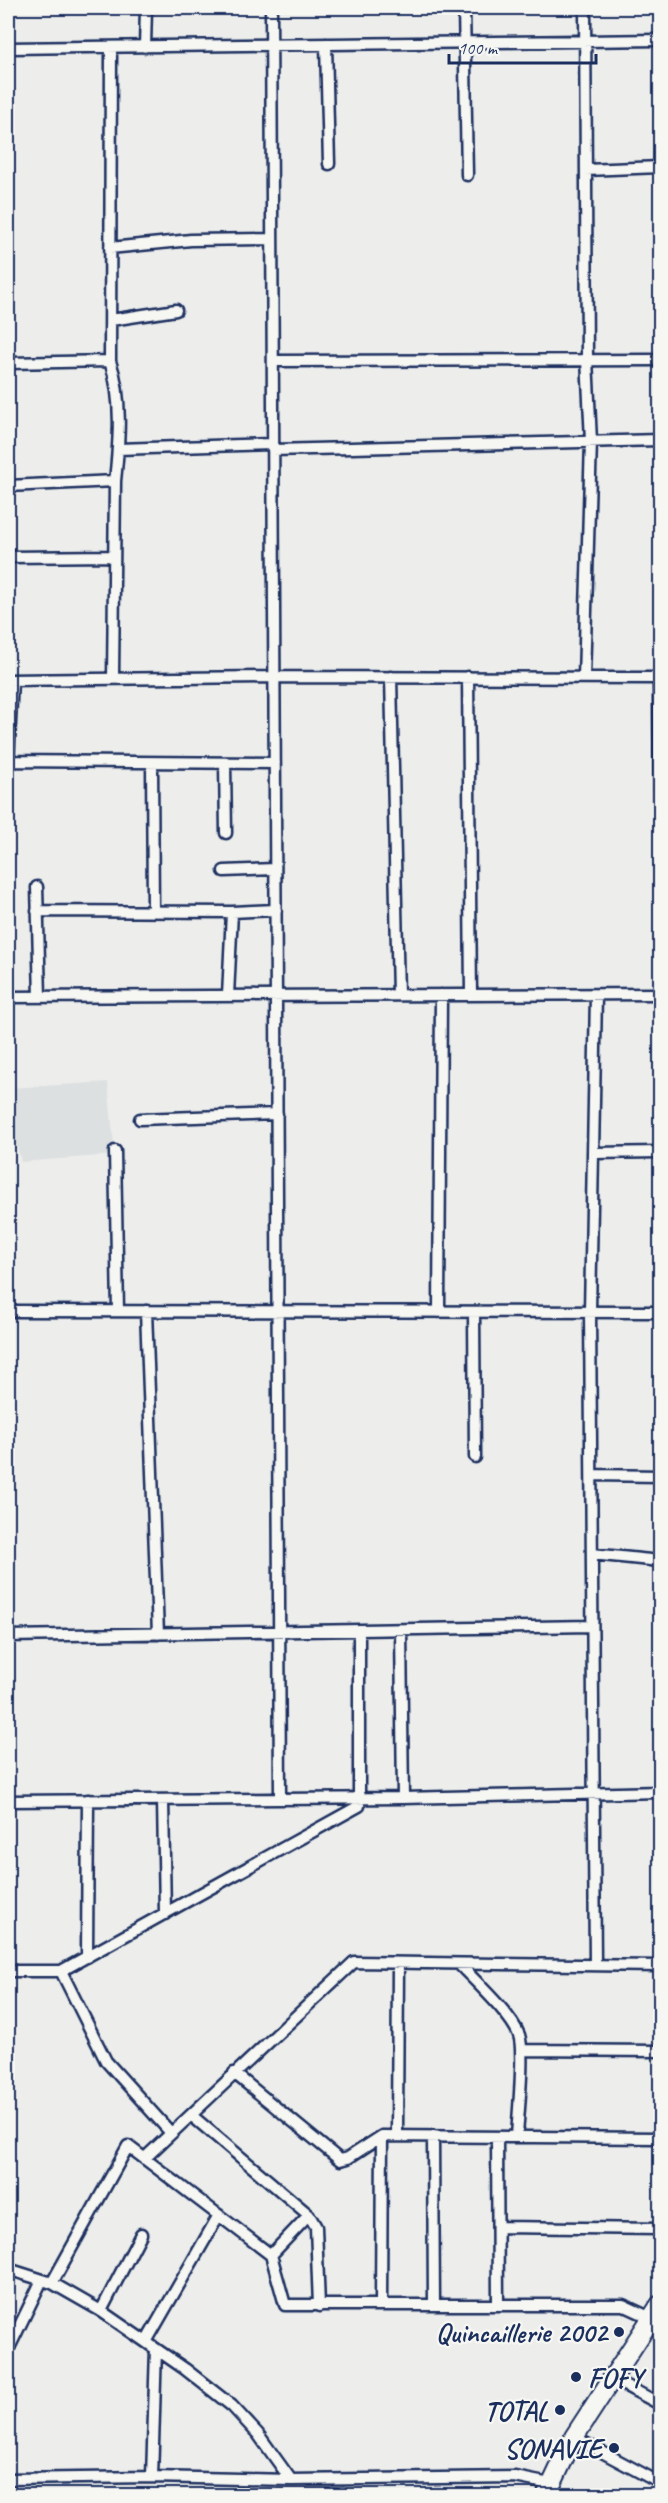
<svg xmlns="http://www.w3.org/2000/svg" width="668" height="2503" viewBox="0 0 668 2503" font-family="Caveat,sans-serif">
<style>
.built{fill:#dde0e1}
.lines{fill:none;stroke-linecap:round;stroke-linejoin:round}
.minor-casing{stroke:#1b2f5e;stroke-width:15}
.primary-casing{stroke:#1b2f5e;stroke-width:22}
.minor{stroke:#f6f6f2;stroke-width:10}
.primary{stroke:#f6f6f2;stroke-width:18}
.poi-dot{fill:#1b2f5e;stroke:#f6f6f2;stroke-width:2}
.labels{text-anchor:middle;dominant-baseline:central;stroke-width:4.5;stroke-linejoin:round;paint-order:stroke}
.poi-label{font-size:28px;font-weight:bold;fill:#1b2f5e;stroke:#f6f6f2;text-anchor:end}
</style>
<rect width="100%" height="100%" fill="#edeeec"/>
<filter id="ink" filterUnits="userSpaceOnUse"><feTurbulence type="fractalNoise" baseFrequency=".0167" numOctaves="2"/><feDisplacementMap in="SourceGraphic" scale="12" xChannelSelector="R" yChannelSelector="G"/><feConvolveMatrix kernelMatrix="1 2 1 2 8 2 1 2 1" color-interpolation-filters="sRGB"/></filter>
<g filter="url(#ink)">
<path class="built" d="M108 1082 115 1155 21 1162 8 1111V1088Z"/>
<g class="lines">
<defs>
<path id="minor" d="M271 8 280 1799
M464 8 467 175
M326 44 329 164
M111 47 110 361C123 398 119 443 115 481L113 679
M145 47 146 8
M8 48 660 40
M586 170 660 167
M110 248 191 240 272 239
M111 320 176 310
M273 361 660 360
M8 363 110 361
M118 449 273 444
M273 450 660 440
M8 486 115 481
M8 557 114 556
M391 677 398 995
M468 677 471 995
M584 678 591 441 587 359 585 8
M659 678 660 800
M8 680 274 677 660 678
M8 761 275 763
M152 763 153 910
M225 763 226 833
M8 766 12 680
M224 871 275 869
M37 887 40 997
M37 911 232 912 276 910
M228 996 232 912
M8 997 660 994
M140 1119 277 1114
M115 1151 118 1311
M593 1153 660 1152
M8 1311 660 1312
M146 1311 158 1634
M439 1312 441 995
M474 1312 475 1457
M592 1475 660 1476
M592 1554 660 1561
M401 1630 403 1798
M8 1636 592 1626
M163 1800 165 1914
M8 1801 403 1798 660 1792
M87 1957 88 1800
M459 1964C475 1981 511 2014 519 2035 525 2052 518 2115 517 2137
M595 1965 590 1312 596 995
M8 1971H61L359 1806V1631
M61 1971 106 2061 171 2133
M521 2050 660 2051
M234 2073 340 2160 348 2158 382 2136 660 2138
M191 2115 309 2215 316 2227 319 2306
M397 2136 398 1963
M433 2136 434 2305
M497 2137 498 2305
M145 2158 354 1962 660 1966
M309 2215 271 2255 285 2305H623L660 2322
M498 2227 660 2229
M8 2269 52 2283 101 2311 185 2369 232 2406 258 2434 291 2480 515 2477 550 2484
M52 2283 128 2146 271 2255
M381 2305 382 2136
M101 2311 141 2234
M146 2342 219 2215
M8 2350 42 2280
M611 2378 660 2404
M574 2437 660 2483
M152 2477 156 2349
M8 2479 152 2477 291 2480"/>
<path id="primary" d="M546 2496 574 2437 660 2305"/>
</defs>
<use href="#minor" class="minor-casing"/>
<use href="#primary" class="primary-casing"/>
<use href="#minor" class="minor"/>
<use href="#primary" class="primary"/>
</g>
</g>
<g class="poi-dot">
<circle cx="619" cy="2332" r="6"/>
<circle cx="576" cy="2377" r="6"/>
<circle cx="560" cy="2410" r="6"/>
<circle cx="614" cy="2448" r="6"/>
</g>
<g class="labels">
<g class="poi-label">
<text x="607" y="2332">Quincaillerie 2002</text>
<text x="588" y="2377" text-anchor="start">FOFY</text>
<text x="548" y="2410">TOTAL</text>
<text x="602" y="2448">SONAVIE</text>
</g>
</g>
<rect width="668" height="2503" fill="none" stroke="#f6f6f2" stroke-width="30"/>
<rect x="15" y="15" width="638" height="2473" fill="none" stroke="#1b2f5e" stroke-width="2" filter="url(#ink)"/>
<path d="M449 54v9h147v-9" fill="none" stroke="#1b2f5e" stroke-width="3"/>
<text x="458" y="54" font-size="18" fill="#1b2f5e" stroke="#f6f6f2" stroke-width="4.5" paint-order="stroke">100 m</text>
</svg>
